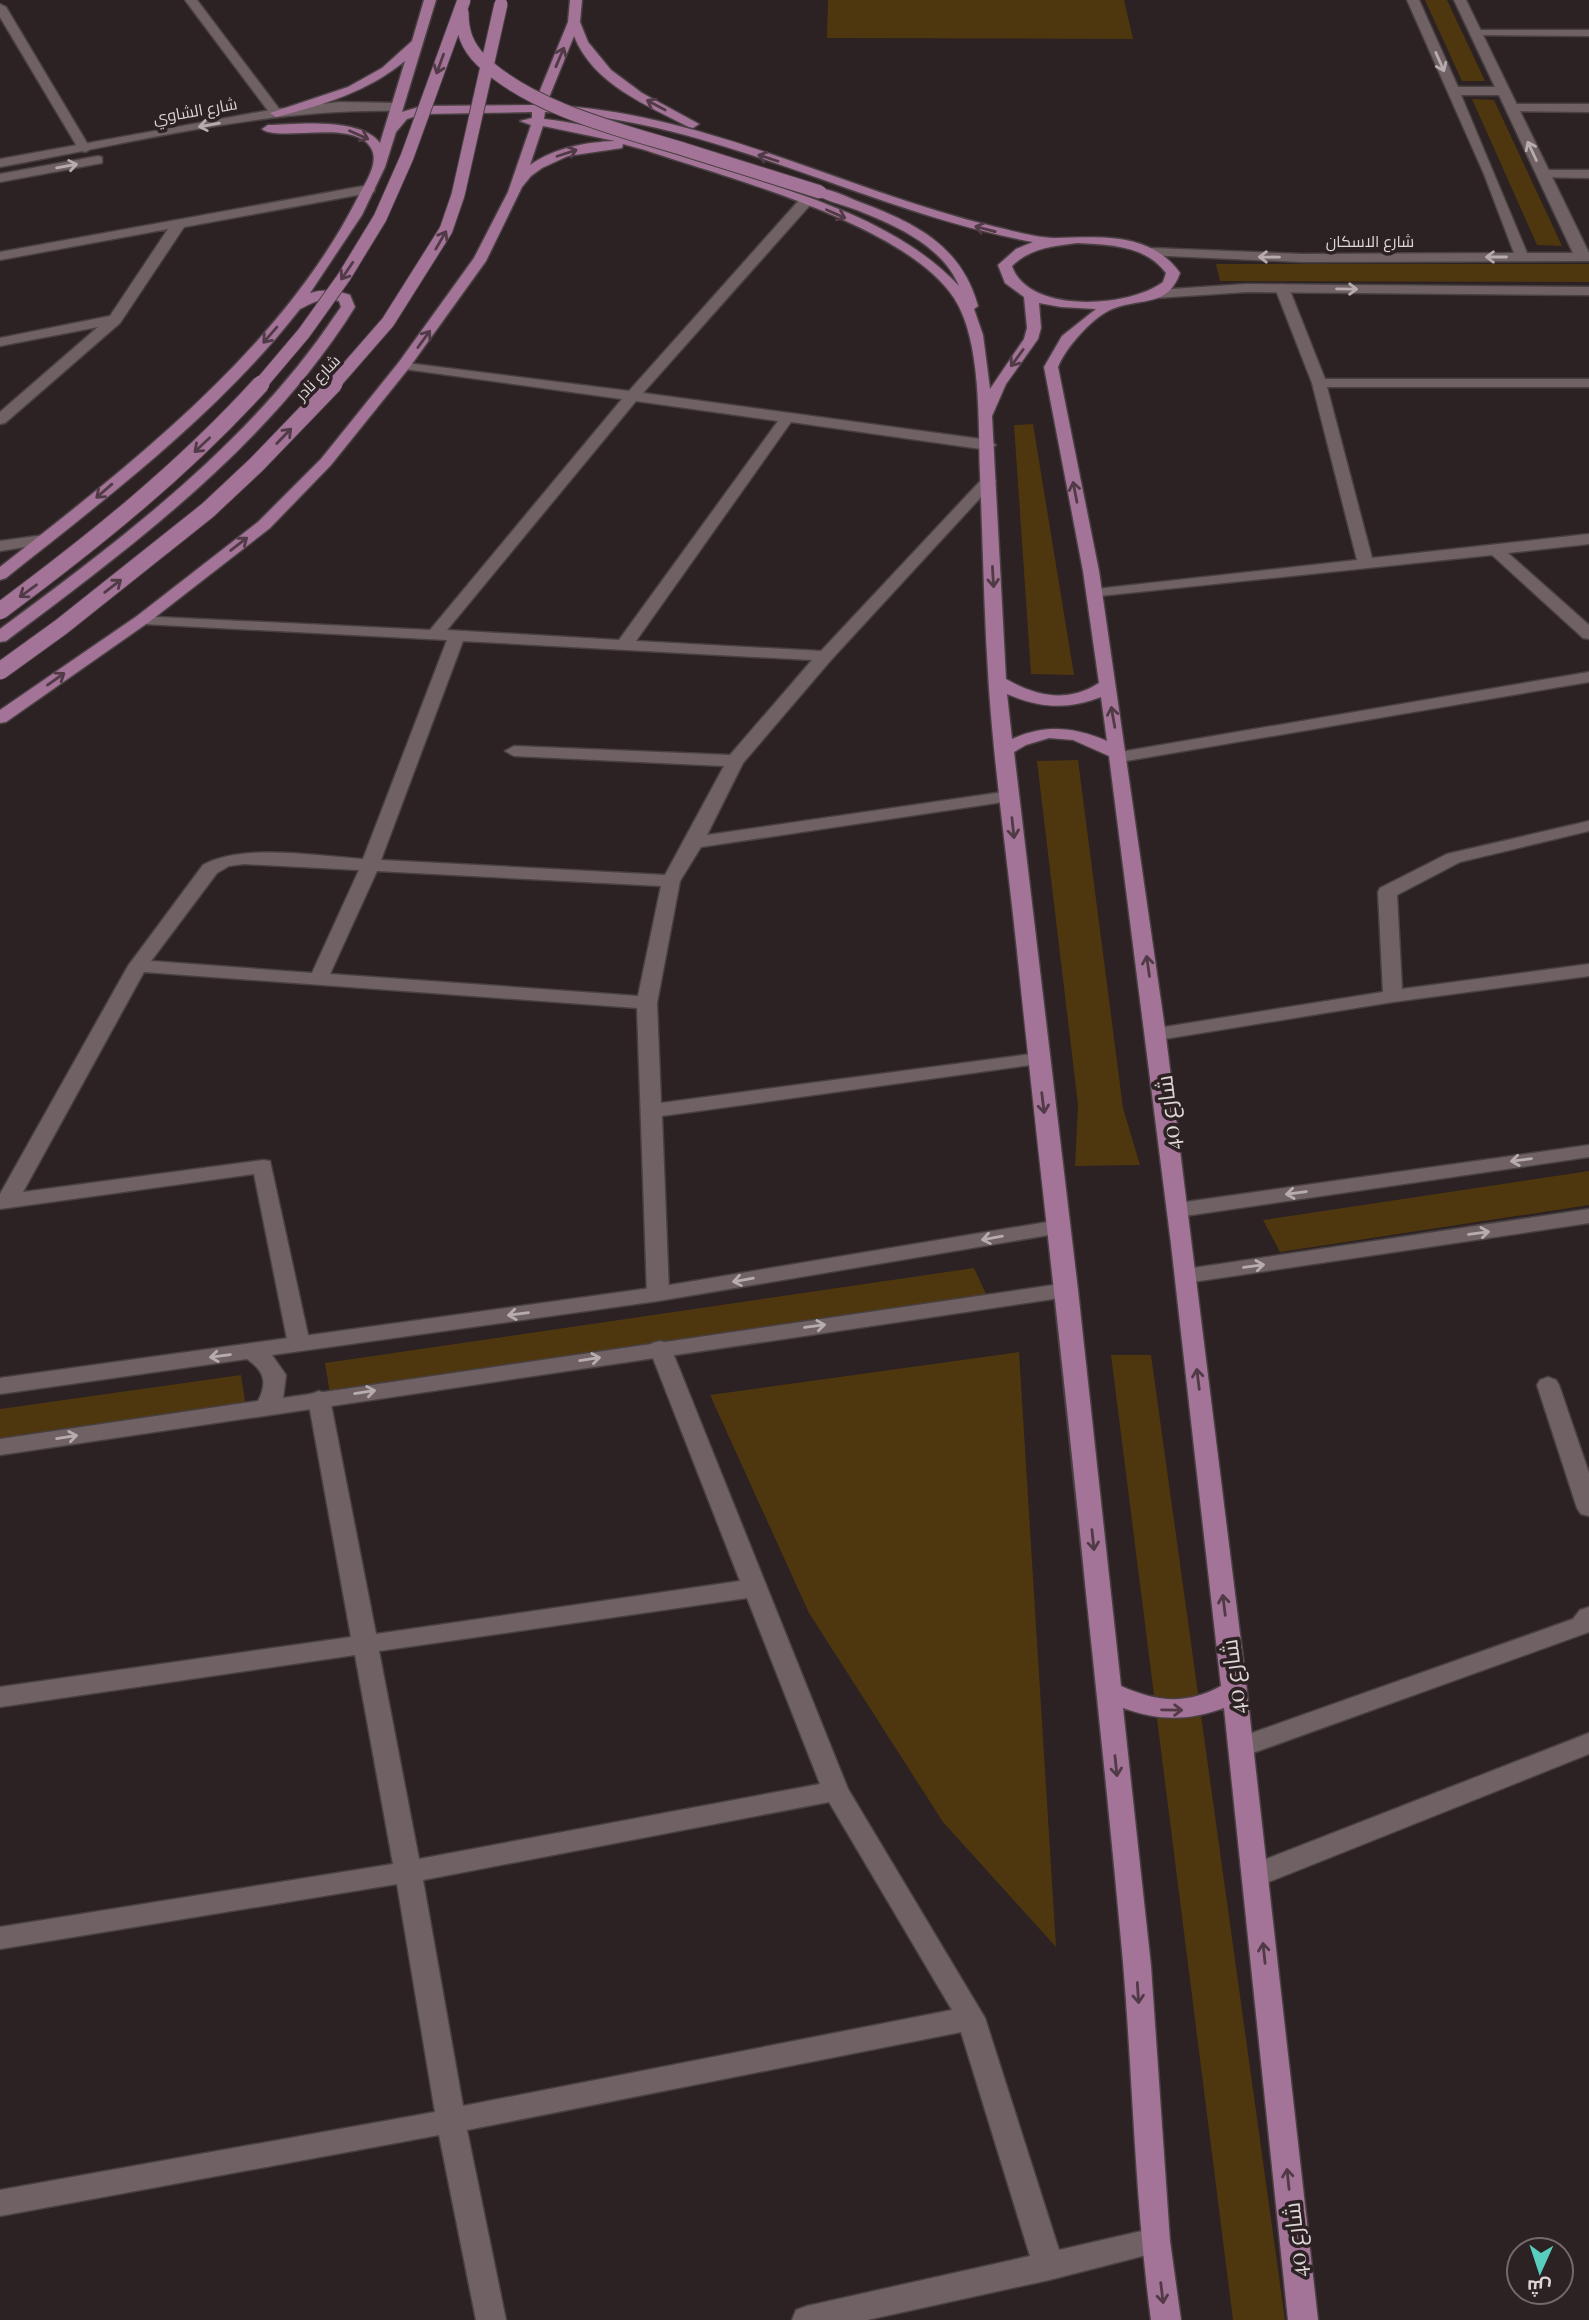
<svg xmlns="http://www.w3.org/2000/svg" width="1589" height="2320" viewBox="0 0 1589 2320" font-family="'Playfair Display',Cairo,serif">
<style>
.green{fill:#4e370e}
.lines{fill:none;stroke-linecap:round;stroke-linejoin:round}
.lane-casing{stroke:#484041;stroke-width:3}
.street-casing{stroke:#484041;stroke-width:3}
.secondary-casing{stroke:#484041;stroke-width:3}
.primary-casing{stroke:#484041;stroke-width:3}
.lane{fill:#706264;fill-rule:evenodd}
.street{fill:#706264;fill-rule:evenodd}
.secondary{fill:#706264;fill-rule:evenodd}
.primary{fill:#a47398;fill-rule:evenodd}
.primary-bridge-far1-casing{stroke:#484041;stroke-width:15;stroke-linecap:butt}
.primary-bridge-casing{stroke:#484041;stroke-width:19;stroke-linecap:butt}
.primary-bridge-far1{stroke:#a47398;stroke-width:13}
.primary-bridge{stroke:#a47398;stroke-width:17}
.oneway{stroke:#503a46}
.oneway2{stroke:#b7adae}
.labels{text-anchor:middle;dominant-baseline:central;stroke-width:7;stroke-linejoin:round;paint-order:stroke}
.far-street-label{font-size:16px;fill:#ddd5d6;stroke:#2c2123}
.near-street-label{font-size:23px;fill:#ddd5d6;stroke:#2c2123}
</style>
<rect width="100%" height="100%" fill="#2c2123"/>
<path class="green" d="M828 0H1124L1133 39 827 38Z
M1425 0H1447L1485 81H1462Z
M1472 99 1494 100 1562 246 1537 245Z
M1216 264H1589V282L1220 281Z
M1033 424 1074 675 1031 674 1014 425Z
M1078 760 1123 1108 1140 1165 1075 1166 1078 1105 1037 761Z
M1589 1171V1205L1280 1252 1263 1220Z
M974 1268 987 1296 331 1400 325 1363Z
M1019 1352 1056 1947 943 1822 809 1613 710 1395Z
M1111 1355H1151L1285 2320H1233Z
M241 1375 246 1407 0 1440V1409Z"/>
<g class="lines">
<defs>
<path id="lane" d="M1548 1377 1556 1380 1559 1385 1589 1473V1516L1581 1514 1577 1508 1537 1385 1540 1380Z
M1589 1607V1632L1250 1754 1241 1757 1232 1754 1228 1747 1232 1740 1573 1619 1580 1610Z"/>
<path id="street" d="M185 0H197L280 110V116H272Z
M0 4 6 7 90 148 88 151 84 152 78 148 0 17Z
M1476 30H1589V36L1472 35 1470 33Z
M1512 104H1589V112L1508 111 1506 108Z
M1543 170H1589V178L1538 177V171Z
M369 185 375 189 374 192 184 227 120 323 5 423 0 424V412L98 327 0 346V338L110 316 168 229 0 260V252Z
M806 197 813 201 811 204 643 393 988 440 996 445 988 450 791 422 636 641 821 651 983 478H993L996 481 993 484 831 660 743 763 707 835 1010 791 1019 796 1010 801 701 847 680 881 657 1003 661 1103 1038 1053 1045 1055 1048 1059 1045 1063 662 1116 669 1294 666 1299H650L647 1294 637 1008 144 972 23 1192 263 1160 270 1161 310 1344 307 1349 299 1351 291 1349 288 1344 254 1174 0 1209V1194L128 966 203 865C242 843 318 856 363 859L447 640 143 624 135 619 137 616 430 630 622 399 404 369 399 368 397 365 399 362 629 391 801 198ZM636 401 778 421 619 640 447 630ZM463 641 812 660 730 755 514 746 505 751 514 756 724 766 665 875 381 860ZM244 864 359 870 312 973 151 961 217 873 229 866ZM377 871 661 886 638 996 330 974Z
M1282 284 1289 288 1325 379H1589V387H1327L1372 558 1589 534V544L1508 553 1589 625V639L1583 638 1492 555 1090 597 1088 594 1090 591 1096 589 1357 560 1312 383 1275 288Z
M44 535 50 537 52 540 50 543 0 551V541Z
M1589 672V682L1120 762 1111 757 1120 752Z
M1589 821V831L1460 862 1397 895 1402 989 1589 964V976L1393 1002 1158 1040 1151 1038 1148 1034 1151 1030 1158 1028 1383 992 1378 892 1380 888 1447 854Z
M660 1341 668 1343 671 1348 848 1789 985 2018 1059 2250 1155 2228 1166 2232 1170 2241 1166 2250 1049 2280 867 2320H792L796 2310 807 2306 1030 2256 961 2032 467 2130 506 2320H476L439 2135 0 2216V2190L435 2112 397 1884 0 1949V1927L393 1864 355 1655 0 1707V1687L351 1637 308 1399 311 1394 319 1391 327 1394 330 1399 376 1634 740 1581 649 1348 652 1343ZM747 1598 820 1784 419 1859 379 1651ZM829 1802 952 2010 463 2106 423 1880Z
M1589 1733V1754L1266 1883 1256 1886 1246 1883 1243 1875 1246 1867Z"/>
<path id="secondary" d="M1407 0H1419L1458 87H1495L1454 0H1466L1589 253V261L1302 262 1147 255V249L1152 248 1302 254 1514 253 1484 174ZM1461 95H1499L1573 253H1527Z
M340 102 397 103 403 107 397 111C264 108 131 143 0 167V159L276 109Z
M98 156 102 157V163L0 182V174Z
M1247 284 1589 287V295L1247 292 1156 298 1149 294 1156 290Z
M1589 1145V1157L1178 1217 1170 1215 1167 1210 1170 1205 1178 1203Z
M1589 1209V1223L1186 1283 1178 1281 1175 1276 1178 1271 1186 1269Z
M1059 1220 1067 1222 1070 1227 1067 1232 658 1301 272 1355 286 1375 283 1398 1067 1283 1075 1285 1078 1290 1075 1295 1067 1297 0 1455V1439L258 1401C268 1382 264 1371 247 1359L0 1394V1378L658 1287Z"/>
<path id="primary" d="M424 0H436L402 112 422 106 534 105 568 22 570 0H582L580 22 588 42 611 70 642 93 699 124 693 128 689 127C646 105 593 84 574 36L546 105C703 111 845 191 996 227 1014 231 1036 238 1054 238 1099 237 1150 231 1180 273 1168 307 1142 298 1115 308 1094 315 1066 347 1058 367L1099 571 1165 1029 1245 1674 1318 2320H1288L1224 1708C1188 1721 1159 1721 1123 1708L1151 1966 1170 2241 1181 2320H1151C1135 2201 1133 2082 1123 1962 1112 1839 1099 1716 1086 1593 1065 1379 1039 1165 1017 951 1008 864 995 776 989 689 984 617 983 545 980 474 978 423 982 341 954 298 905 224 728 178 645 150L623 144 622 148 568 156 542 168 531 176 522 187 486 261 409 368 331 465 270 528 149 622 6 722 0 723V710L137 616 258 522 321 459 399 362 474 258 508 192 531 125 520 121 532 118V112L423 114 407 119 396 132 385 167 362 215 310 293C324 289 336 290 350 295L355 307C269 445 134 545 6 641L0 642V629C123 538 250 443 336 314L341 307 339 301C323 296 314 302 300 309 218 414 109 496 6 578L0 580V567C131 464 280 350 357 199 363 186 379 165 372 150 357 117 279 143 262 129L268 125C297 124 361 117 380 143L405 61C367 92 323 105 276 117L270 113 348 87 382 68 412 41ZM545 112C715 119 867 212 1033 242L1016 249 998 265 1005 283 1024 297 1027 328 1024 339 990 389 983 335 974 309 978 306C961 244 913 222 857 201 845 196 828 187 815 189L814 192C823 201 841 204 854 209 893 224 942 245 959 286 896 219 798 194 713 165 658 147 602 125 544 119ZM543 126 615 141C586 142 554 148 530 165ZM1078 243C1110 245 1145 245 1166 273L1163 282C1129 308 1028 314 1012 266 1030 248 1054 246 1078 243ZM1039 303 1061 307 1096 309 1062 336 1044 367 1083 571 1099 683C1068 703 1037 697 1006 679L992 416 1006 384 1038 339 1041 328ZM1007 694C1039 708 1068 710 1101 697L1107 741C1075 727 1045 724 1012 739ZM1049 738 1073 740 1109 756 1171 1244 1221 1686C1186 1705 1157 1702 1121 1686L1078 1290 1014 752 1026 745Z"/>
</defs>
<use href="#lane" class="lane-casing"/>
<use href="#street" class="street-casing"/>
<use href="#secondary" class="secondary-casing"/>
<use href="#primary" class="primary-casing"/>
<use href="#lane" class="lane"/>
<use href="#street" class="street"/>
<use href="#secondary" class="secondary"/>
<use href="#primary" class="primary"/>
<defs>
<path id="primary-bridge-far1" d="M462 12C462 32 467 46 481 60 531 109 621 130 686 150 731 164 776 178 820 192
M260 385 304 333 344 277 380 218 407 157 464 0
M333 385 388 322 446 230 458 195 501 4"/>
<path id="primary-bridge" d="M0 611C93 542 183 470 261 384
M0 671 61 627 208 510 256 465 334 384"/>
</defs>
<use href="#primary-bridge-far1" class="primary-bridge-far1-casing"/>
<use href="#primary-bridge" class="primary-bridge-casing"/>
<use href="#primary-bridge-far1" class="primary-bridge-far1"/>
<use href="#primary-bridge" class="primary-bridge"/>
</g>
<defs><path id="oneway-shaft" d="M-6 0H5M1.5-3L5.5 0L1.5 3" fill="none" stroke-width="1.6" stroke-linecap="round" stroke-linejoin="round" transform="scale(1.75)"/></defs>
<g class="oneway">
<use href="#oneway-shaft" transform="translate(560 57) rotate(-67)"/>
<use href="#oneway-shaft" transform="translate(440 64) rotate(110)"/>
<use href="#oneway-shaft" transform="translate(656 105) rotate(-152)"/>
<use href="#oneway-shaft" transform="translate(359 135) rotate(24)"/>
<use href="#oneway-shaft" transform="translate(567 153) rotate(-18)"/>
<use href="#oneway-shaft" transform="translate(768 158) rotate(-162)"/>
<use href="#oneway-shaft" transform="translate(836 214) rotate(24)"/>
<use href="#oneway-shaft" transform="translate(985 229) rotate(-165)"/>
<use href="#oneway-shaft" transform="translate(441 240) rotate(-60)"/>
<use href="#oneway-shaft" transform="translate(347 271) rotate(124)"/>
<use href="#oneway-shaft" transform="translate(270 335) rotate(131)"/>
<use href="#oneway-shaft" transform="translate(424 339) rotate(-54)"/>
<use href="#oneway-shaft" transform="translate(1017 358) rotate(126)"/>
<use href="#oneway-shaft" transform="translate(284 436) rotate(-46)"/>
<use href="#oneway-shaft" transform="translate(202 445) rotate(137)"/>
<use href="#oneway-shaft" transform="translate(104 491) rotate(139)"/>
<use href="#oneway-shaft" transform="translate(1075 492) rotate(-101)"/>
<use href="#oneway-shaft" transform="translate(239 544) rotate(-38)"/>
<use href="#oneway-shaft" transform="translate(993 577) rotate(87)"/>
<use href="#oneway-shaft" transform="translate(113 586) rotate(-38)"/>
<use href="#oneway-shaft" transform="translate(28 591) rotate(144)"/>
<use href="#oneway-shaft" transform="translate(56 679) rotate(-35)"/>
<use href="#oneway-shaft" transform="translate(1113 717) rotate(-100)"/>
<use href="#oneway-shaft" transform="translate(1013 828) rotate(84)"/>
<use href="#oneway-shaft" transform="translate(1148 966) rotate(-98)"/>
<use href="#oneway-shaft" transform="translate(1043 1103) rotate(83)"/>
<use href="#oneway-shaft" transform="translate(1198 1379) rotate(-97)"/>
<use href="#oneway-shaft" transform="translate(1093 1540) rotate(84)"/>
<use href="#oneway-shaft" transform="translate(1224 1605) rotate(-97)"/>
<use href="#oneway-shaft" transform="translate(1172 1710) rotate(1)"/>
<use href="#oneway-shaft" transform="translate(1116 1766) rotate(84)"/>
<use href="#oneway-shaft" transform="translate(1264 1953) rotate(-96)"/>
<use href="#oneway-shaft" transform="translate(1138 1993) rotate(86)"/>
<use href="#oneway-shaft" transform="translate(1288 2179) rotate(-96)"/>
<use href="#oneway-shaft" transform="translate(1162 2293) rotate(83)"/>
</g>
<g class="oneway2">
<use href="#oneway-shaft" transform="translate(1440 62) rotate(66)"/>
<use href="#oneway-shaft" transform="translate(209 125) rotate(170)"/>
<use href="#oneway-shaft" transform="translate(1532 151) rotate(-115)"/>
<use href="#oneway-shaft" transform="translate(67 166) rotate(-10)"/>
<use href="#oneway-shaft" transform="translate(1269 257) rotate(-179)"/>
<use href="#oneway-shaft" transform="translate(1496 257) rotate(180)"/>
<use href="#oneway-shaft" transform="translate(1347 289) rotate(1)"/>
<use href="#oneway-shaft" transform="translate(1521 1160) rotate(172)"/>
<use href="#oneway-shaft" transform="translate(1296 1193) rotate(172)"/>
<use href="#oneway-shaft" transform="translate(1479 1233) rotate(-8)"/>
<use href="#oneway-shaft" transform="translate(992 1238) rotate(170)"/>
<use href="#oneway-shaft" transform="translate(1254 1266) rotate(-8)"/>
<use href="#oneway-shaft" transform="translate(743 1280) rotate(170)"/>
<use href="#oneway-shaft" transform="translate(518 1314) rotate(172)"/>
<use href="#oneway-shaft" transform="translate(815 1326) rotate(-8)"/>
<use href="#oneway-shaft" transform="translate(220 1356) rotate(172)"/>
<use href="#oneway-shaft" transform="translate(590 1359) rotate(-9)"/>
<use href="#oneway-shaft" transform="translate(365 1392) rotate(-9)"/>
<use href="#oneway-shaft" transform="translate(67 1437) rotate(-9)"/>
</g>
<g class="labels">
<g class="far-street-label">
<text transform="translate(195 110) rotate(-10)">شارع الشاوي</text>
<text x="1370" y="240">شارع الاسكان</text>
<text transform="translate(317 377) rotate(-46)">شارع نادر</text>
</g>
<g class="near-street-label">
<text transform="translate(1167 1113) rotate(-97)">شارع 40</text>
<text transform="translate(1232 1677) rotate(-97)">شارع 40</text>
<text transform="translate(1294 2240) rotate(-96)">شارع 40</text>
</g>
</g>
<g transform="translate(1540 2271) rotate(183)"><circle r="33" fill="#2c2123" stroke="#73696b" stroke-width="2"/>
<path d="M0-5L12 26L0 18L-12 26Z" fill="#59cebe"/>
<text y="-10" font-size="19" font-weight="bold" text-anchor="middle" fill="#ddd5d6">ش</text>
</g>
</svg>
